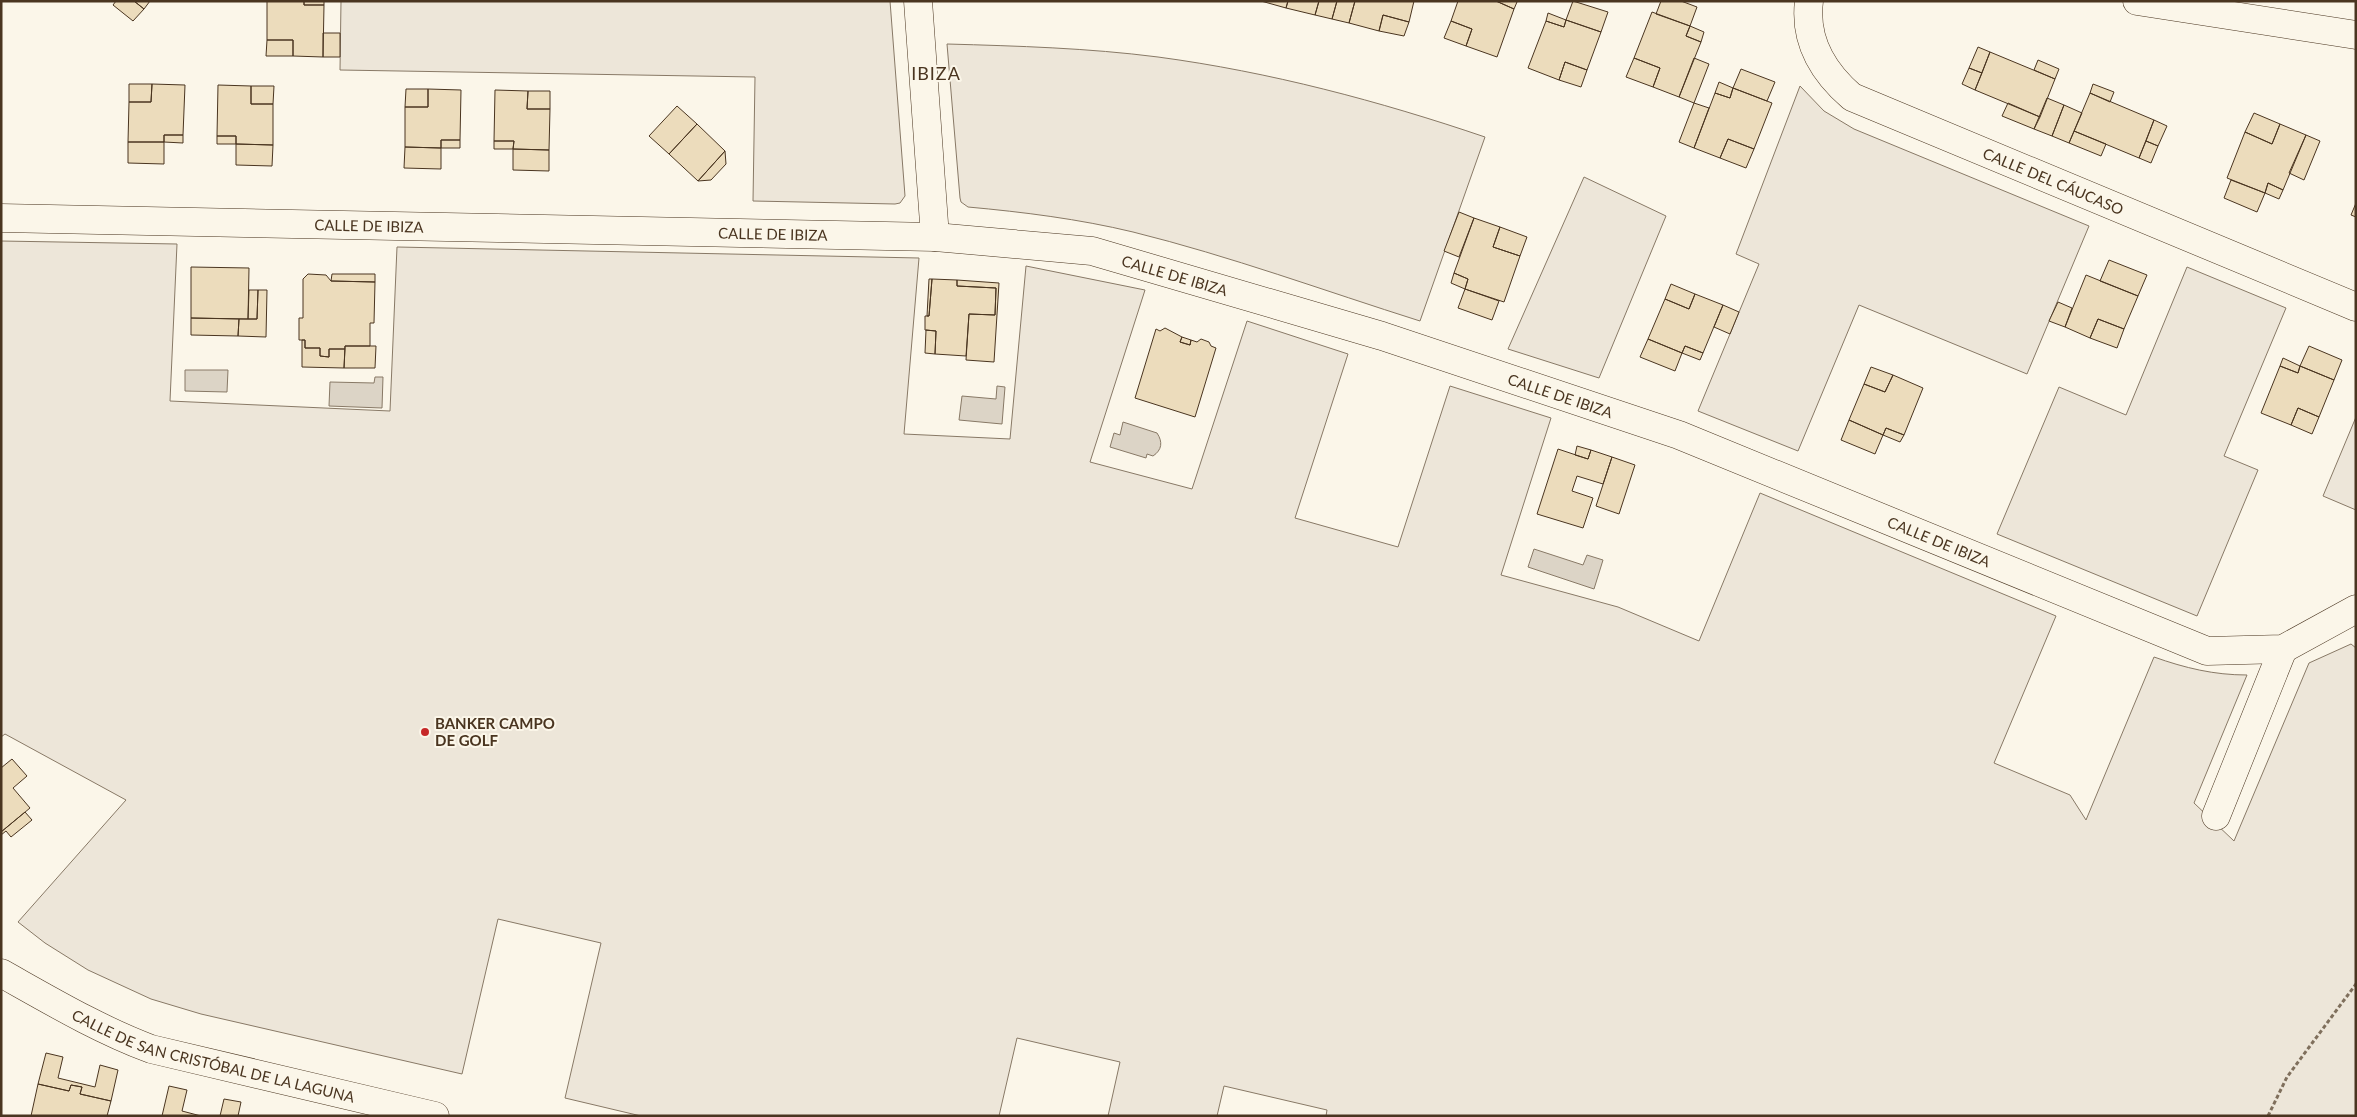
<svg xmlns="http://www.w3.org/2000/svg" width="2357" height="1117" viewBox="0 0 2357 1117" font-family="Lato,sans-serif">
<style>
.green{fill:#ede6d9;stroke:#887966}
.water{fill:#dcd4c6;stroke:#887966}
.building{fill:#ecdcbc;stroke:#4a3520}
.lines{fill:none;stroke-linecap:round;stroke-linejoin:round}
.street-casing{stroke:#4a3520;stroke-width:29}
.path{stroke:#7f6f5c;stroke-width:3;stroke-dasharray:4 2.5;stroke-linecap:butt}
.street{stroke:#fbf6e9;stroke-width:28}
.poi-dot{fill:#c62828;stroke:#fbf6e9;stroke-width:2}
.labels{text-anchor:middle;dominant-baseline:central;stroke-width:4;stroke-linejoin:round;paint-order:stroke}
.street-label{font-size:15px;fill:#4a3520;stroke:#fbf6e9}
.poi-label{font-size:15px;font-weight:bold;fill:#4a3520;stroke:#fbf6e9;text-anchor:start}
.quarter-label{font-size:18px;letter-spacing:1px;fill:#4a3520;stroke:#fbf6e9}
</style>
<rect width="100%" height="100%" fill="#fbf6e9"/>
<path class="green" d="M341 1H890L905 196 900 203 895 204 753 201 755 77 340 70Z
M947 44C1018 46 1088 48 1158 57 1270 72 1379 101 1485 137L1420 321C1325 291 1230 256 1133 232 1079 219 1023 212 968 207L961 202 960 198Z
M1800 86 1824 111 1854 129 2089 226 2027 374 1859 305 1798 451 1698 411 1759 264 1736 254Z
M1584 177 1666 216 1599 378 1508 349Z
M1 241 177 244 170 401 390 411 397 247 919 258 904 434 1010 439 1026 266 1145 290 1090 462 1192 489 1247 321 1348 354 1295 518 1398 547 1450 386 1551 418 1501 575 1618 607 1699 641 1760 493 2056 616 1994 763 2070 795 2086 820 2154 657C2185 668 2214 675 2247 675L2194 803 2234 841 2309 663 2351 644 2356 648V1116H1326L1327 1110 1224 1086 1217 1116H1108L1120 1062 1017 1038 999 1116H641L565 1098 601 943 498 919 462 1074 201 1014 151 999 88 970 45 943 18 922 126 800 5 734 1 737Z
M2187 267 2286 308 2224 456 2258 470 2197 616 1997 534 2059 387 2126 415Z
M2356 417V510L2323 496Z"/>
<path class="water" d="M185 370H228L227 392 185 391Z
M375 377H383L382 408 329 406 330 382 374 383Z
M997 386 1005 387 1002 424 959 420 962 396 996 399Z
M1123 422 1157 433C1163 442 1162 450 1153 456L1147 454 1146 458 1110 447 1114 433 1120 435Z
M1534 549 1583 565 1587 555 1603 560 1594 589 1528 567Z"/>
<path class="building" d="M116 1H134L144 9 133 21 113 5Z
M134 1H150L144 9Z
M267 1H304V5H324L323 57 293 56V40H267Z
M304 1H324V5H304Z
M1261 1H1288L1286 8Z
M1288 1H1319L1315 15 1286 8Z
M1319 1H1337L1332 19 1315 15Z
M1337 1H1355L1349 23 1332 19Z
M1355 1H1414L1409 22 1383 15 1379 31 1349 23Z
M1458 1H1496L1514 9 1497 57 1466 46 1472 29 1451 21Z
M1496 1H1514L1517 2 1514 9Z
M1573 1 1608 12 1601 32 1566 20Z
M1661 1H1681L1697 7 1690 26 1656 14Z
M1652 12 1690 26 1686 36 1701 42 1679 97 1653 87 1660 68 1634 58Z
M1548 13 1566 20 1564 27 1546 21Z
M1383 15 1409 22 1404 36 1379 31Z
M1566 20 1601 32 1587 70 1565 62 1559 80 1528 68 1546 21 1564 27Z
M1451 21 1472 29 1466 46 1444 38Z
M1690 26 1704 32 1701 42 1686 36Z
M323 33H340V57H323Z
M267 40H293V56H266Z
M1978 47 1990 52 1982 73 1969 68Z
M1990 52 2055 79 2040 117 1975 90Z
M1634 58 1660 68 1653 87 1626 77Z
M1694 58 1709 64 1694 103 1679 97Z
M2038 60 2059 69 2055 79 2034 70Z
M1565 62 1587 70 1581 87 1559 80Z
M1969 68 1982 73 1975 90 1962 84Z
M1741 69 1775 82 1767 101 1733 88Z
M1719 82 1733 88 1730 98 1715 93Z
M129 84H152L151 102H129Z
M152 84 185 85 183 135H164V142H128L129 102H151Z
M2093 84 2114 92 2110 102 2090 93Z
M218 85 251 86V104H273V145L236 144V136H217Z
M251 86H274L273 104H251Z
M1733 88 1772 103 1754 149 1728 139 1720 158 1694 148 1715 93 1730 98Z
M406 89H428V107H405Z
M428 89 461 90 460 140H441V148L405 147V107H428Z
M495 90 528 91 527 109H550L549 150 513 149 514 141H494Z
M528 91H550V109H527Z
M2090 93 2154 120 2139 158 2074 131Z
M2047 98 2064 105 2052 136 2034 129Z
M1694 103 1709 108 1694 148 1679 142Z
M2008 103 2040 117 2034 129 2002 116Z
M2064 105 2082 113 2069 143 2052 136Z
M677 106 697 124 669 154 649 136Z
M2254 113 2280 124 2272 144 2245 132Z
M2154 120 2167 126 2158 146 2146 141Z
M697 124 725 151 698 181 669 154Z
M2280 124 2306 135 2283 190 2268 183 2265 193 2227 178 2245 132 2272 144Z
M2074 131 2106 144 2101 156 2069 143Z
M164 135H183V143L164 142Z
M2306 135 2320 141 2304 180 2289 173Z
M217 136H236V144H217Z
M1728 139 1754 149 1746 168 1720 158Z
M441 140H460V148H441Z
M494 141H514L513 149H494Z
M2146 141 2158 146 2151 163 2139 158Z
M128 142H164V164L128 163Z
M236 144 273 145 272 166 236 165Z
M405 147 441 148V169L404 168Z
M513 149 549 150V171L513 170Z
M725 151 726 164 711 180 698 181Z
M2231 180 2265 193 2257 212 2224 198Z
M2268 183 2283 190 2279 199 2265 193Z
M2356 203V217L2351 215Z
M1459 212 1474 218 1459 257 1444 251Z
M1474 218 1500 227 1493 247 1520 256 1504 302 1465 289 1468 279 1454 273Z
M1500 227 1527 237 1520 256 1493 247Z
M2109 260 2147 275 2138 296 2100 281Z
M191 267 249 268 248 319 191 318Z
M1454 273 1468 279 1465 289 1451 283Z
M308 274 326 275 331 281 375 282 374 323H370V346H345V349H329V357L320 356V348H305V340H299V318H303V279Z
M332 274H375V282L331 281Z
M2086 275 2138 296 2124 329 2098 319 2090 338 2065 327Z
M929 279H932L929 316H927Z
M932 279 957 280V286L996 288 995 315 969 314 966 356 935 354 936 331 925 330V316H929Z
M957 280 999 283 994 362 966 360 969 314 995 315 996 288 957 286Z
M1671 284 1695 294 1689 309 1665 299Z
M1465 289 1499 301 1492 320 1458 308Z
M249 290H258L257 319H248Z
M258 290H267L266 337 238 336 239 319H257Z
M1695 294 1723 305 1703 353 1685 346 1682 353 1648 339 1665 299 1689 309Z
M2058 302 2072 308 2065 327 2049 321Z
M1723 305 1739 312 1730 334 1714 327Z
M191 318 239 319 238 336 191 335Z
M2098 319 2124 329 2117 348 2090 338Z
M1165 328 1182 337 1180 342 1190 345 1191 340 1197 342 1201 339 1209 342 1211 346 1216 348 1195 417 1135 398 1156 329 1160 331Z
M926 330 936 331 935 354 925 353Z
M1182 337 1191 340 1190 345 1180 342Z
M1648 339 1682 353 1675 371 1640 357Z
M302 340H305V348H320V356L329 357V349H345L344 368 302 367Z
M345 346H376L375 368H344Z
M1685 346 1703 353 1700 360 1682 353Z
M2309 346 2342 360 2334 380 2300 366Z
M2283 358 2300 366 2298 373 2280 366Z
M2280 366 2298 373 2300 366 2334 380 2319 417 2298 408 2291 425 2261 413Z
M1871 367 1893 375 1885 392 1864 384Z
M1893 375 1923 388 1904 435 1886 428 1883 435 1849 420 1864 384 1885 392Z
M2298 408 2319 417 2312 434 2291 425Z
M1849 420 1883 435 1875 454 1841 440Z
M1886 428 1904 435 1900 442 1883 435Z
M1577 446 1591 450 1588 459 1575 455Z
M1558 449 1588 459 1591 450 1612 457 1603 484 1577 476 1572 491 1593 498 1583 528 1537 514Z
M1612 457 1635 465 1619 514 1596 506Z
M12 759 27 776 13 788 30 808 1 832V768Z
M25 812 32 820 11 837 6 831 1 835V832Z
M46 1053 63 1057 58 1078 95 1087 100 1065 118 1070 111 1101 80 1094 82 1087 71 1085 69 1091 38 1084Z
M38 1084 69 1091 71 1085 82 1087 80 1094 111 1101 107 1116H31Z
M169 1086 187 1090 182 1111 201 1116H162Z
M224 1099 241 1102 238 1116H220Z"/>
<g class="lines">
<defs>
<g id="street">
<path d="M918 1 935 237"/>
<path id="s1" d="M1809 1C1804 41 1823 72 1852 97L2356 307"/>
<path d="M2137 1 2356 35"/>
<path id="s2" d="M1 218 935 237 1092 251 1382 336 1679 435 2207 651 2283 649 2356 609"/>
<path d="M2216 816 2283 649"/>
<path id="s3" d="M1 973C51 1001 98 1029 151 1049L435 1116"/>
</g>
</defs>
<use href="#street" class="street-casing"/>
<path class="path" d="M2268 1116 2287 1077 2356 984"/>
<use href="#street" class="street"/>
</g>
<circle class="poi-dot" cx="425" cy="732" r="5"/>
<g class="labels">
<g class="street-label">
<text stroke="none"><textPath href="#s1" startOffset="328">CALLE DEL CÁUCASO</textPath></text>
<text stroke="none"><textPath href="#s2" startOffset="368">CALLE DE IBIZA</textPath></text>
<text stroke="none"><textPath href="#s2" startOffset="772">CALLE DE IBIZA</textPath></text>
<text stroke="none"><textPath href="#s2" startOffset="1178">CALLE DE IBIZA</textPath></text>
<text stroke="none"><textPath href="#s2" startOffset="1582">CALLE DE IBIZA</textPath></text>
<text stroke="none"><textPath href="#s2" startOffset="1988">CALLE DE IBIZA</textPath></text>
<text stroke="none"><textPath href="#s3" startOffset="230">CALLE DE SAN CRISTÓBAL DE LA LAGUNA</textPath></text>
</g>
<g class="poi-label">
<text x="435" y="723">BANKER CAMPO<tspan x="435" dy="17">DE GOLF</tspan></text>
</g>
<g class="quarter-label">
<text x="936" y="73">IBIZA</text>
</g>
</g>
<rect width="2357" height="1117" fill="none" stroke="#4a3520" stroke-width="5"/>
</svg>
